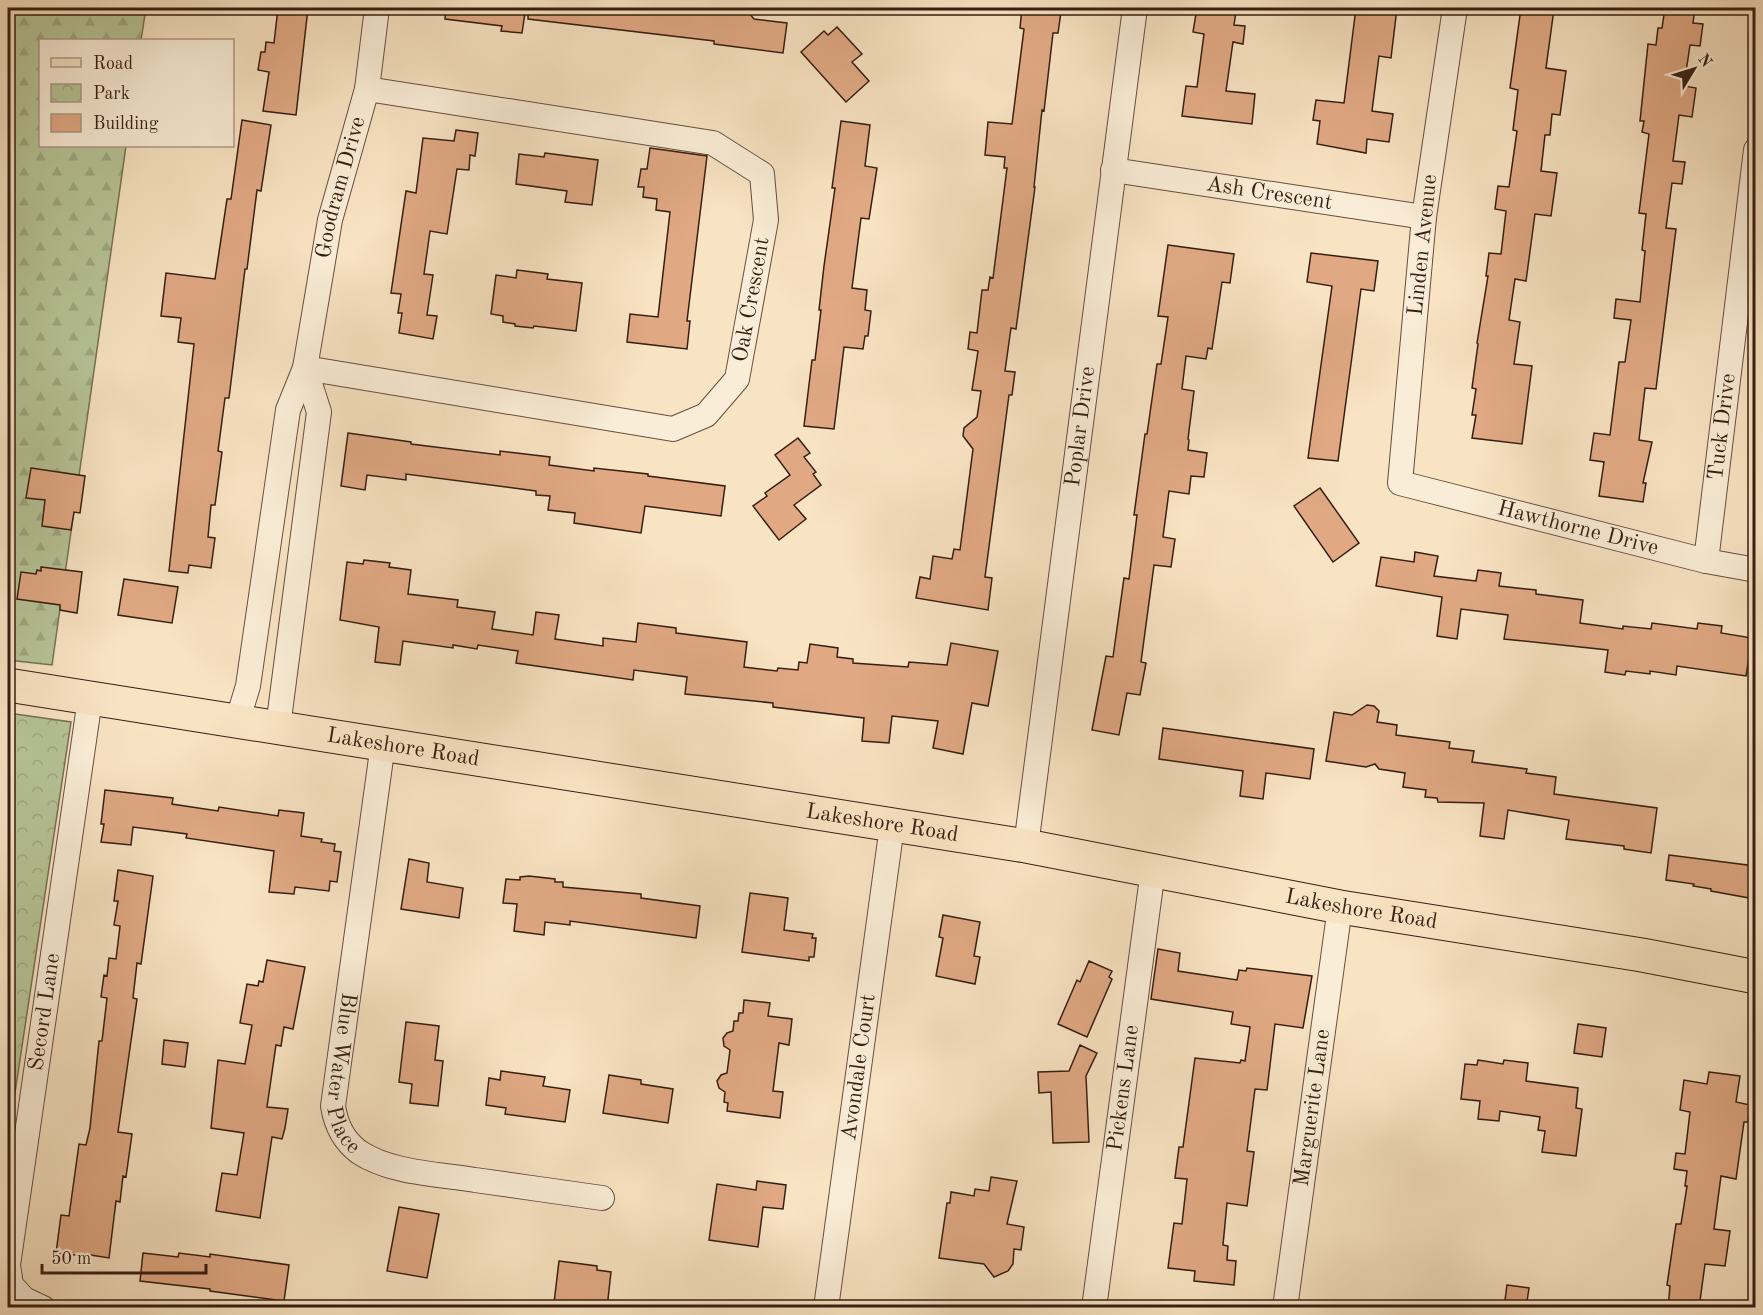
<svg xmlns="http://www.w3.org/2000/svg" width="1763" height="1315" viewBox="0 0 1763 1315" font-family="'Old Standard TT',serif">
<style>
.forest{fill:url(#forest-firs);stroke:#767255;stroke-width:1.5}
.park{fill:url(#park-crowns);stroke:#767255;stroke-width:1.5}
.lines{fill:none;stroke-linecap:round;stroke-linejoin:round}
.stream{stroke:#767d78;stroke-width:7}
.building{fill:#e0a984;stroke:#361e12;stroke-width:1.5}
.minor-casing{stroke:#664f3e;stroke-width:26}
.primary-casing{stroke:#361e12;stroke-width:35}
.minor{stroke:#faedd7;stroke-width:24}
.primary{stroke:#f8e3c2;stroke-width:33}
.labels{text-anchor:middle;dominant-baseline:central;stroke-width:5;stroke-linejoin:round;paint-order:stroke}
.street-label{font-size:22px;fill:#361e12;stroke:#faedd7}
</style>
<defs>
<pattern id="forest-firs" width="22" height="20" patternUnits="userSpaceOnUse" patternTransform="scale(1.5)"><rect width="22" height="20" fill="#b7c598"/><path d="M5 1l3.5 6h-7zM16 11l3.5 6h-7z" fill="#9ea982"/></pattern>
<pattern id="park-crowns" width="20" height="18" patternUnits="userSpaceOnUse" patternTransform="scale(1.5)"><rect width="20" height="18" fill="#b7c598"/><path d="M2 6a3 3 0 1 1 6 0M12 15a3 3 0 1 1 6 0" fill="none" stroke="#9ea982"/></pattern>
</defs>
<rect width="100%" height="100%" fill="#f8e3c2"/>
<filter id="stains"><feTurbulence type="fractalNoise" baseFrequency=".00333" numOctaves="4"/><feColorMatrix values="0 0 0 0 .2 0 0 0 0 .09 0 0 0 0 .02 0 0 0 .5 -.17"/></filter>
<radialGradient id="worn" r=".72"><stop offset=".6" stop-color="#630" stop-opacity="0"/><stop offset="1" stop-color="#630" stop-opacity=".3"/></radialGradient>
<path class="forest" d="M8 8H146L141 40H40V146H126L52 665 8 660Z"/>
<path class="park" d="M8 713 71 722 8 1139Z"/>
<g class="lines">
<path class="stream" d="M8 41 11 8"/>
</g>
<path class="building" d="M278 8H308L296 115 263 111 269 72 258 70 261 52H265L266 42 274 43Z
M446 8H507L506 10 525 13 522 33 501 31 502 26 445 19Z
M528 8H682L718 12V8H745L754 19 787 23 783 53 714 44V41L528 19Z
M1022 8H1052L1051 10 1061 12 1058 33H1053L1044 111 1042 110 1034 187H1035L1016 329 1011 328 1005 371 1015 372 1012 395H1009L985 577 992 578 988 610 916 598 920 577 930 579 933 556 952 559 954 549 960 550 973 449 963 436 964 428 977 417 981 391 972 390 978 351 968 349 970 332 977 333 982 290H988L990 277 993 278 1007 168H1004L1005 157 985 155 988 122 1012 124 1024 29 1020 28Z
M1197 8 1236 12 1234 25 1245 26 1243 44 1233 42 1226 91 1255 94 1252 124 1182 116 1186 86 1197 87 1204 34 1193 32Z
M1356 8H1397L1391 58 1379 56 1372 111 1393 114 1389 142 1367 139 1366 153 1317 144 1320 121 1313 120 1316 100 1344 103Z
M1521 8 1554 9 1546 68 1566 71 1560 115 1552 114 1550 135H1545L1541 171 1557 173 1551 216 1535 214 1526 281 1515 279 1509 320 1520 322 1514 364 1532 366 1522 444 1472 438 1476 415H1472L1476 389 1472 388 1478 344 1477 343 1488 276H1486L1489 253 1501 254 1506 211 1495 209 1498 186 1509 187 1517 131 1513 130 1518 90 1510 88Z
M1665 8H1695L1693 23 1703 24 1700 46 1690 45 1684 86 1696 88 1692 117 1679 115 1673 161 1685 162 1682 184 1672 183 1666 228 1676 229 1656 389 1645 388 1639 440 1652 442 1643 483H1646L1643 502 1599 496 1604 462 1590 460 1594 433 1610 435 1619 362H1625L1631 320 1614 318 1616 299 1640 302 1645 251 1642 250 1646 214 1639 213 1649 134 1642 132 1644 121H1640L1648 44 1656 45 1658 28H1662Z
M837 27 862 54 852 62 869 81 846 102 801 52 824 31 828 35Z
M242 120 271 125 261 191 257 190 247 269H245L229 398H225L218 451 222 452 215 505H211L208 537 215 538 211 568 189 565 188 573 169 571 194 344 178 342 181 318 161 316 166 273 215 279 227 199H231Z
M841 121 870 125 865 166 877 168 869 219 861 218 852 288 867 290 865 310 871 311 868 336H865L863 349 844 347 834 429 804 426 812 360H815L821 310H819L824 266 835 188H832Z
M456 130 478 133 475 156 470 155 469 170 457 169 447 234 430 231 424 274 433 275 427 315 437 316 433 339 399 333 402 313H398L401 294 391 293 406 191 416 193 423 138 454 141Z
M650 148 707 156 687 321H690L687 349 627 342 630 314 658 317 670 212 656 210 657 199 643 197 644 187H638L641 169H647Z
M545 153 598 160 592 205 565 202 567 191 516 184 519 154 544 157Z
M1168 245 1234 254 1230 283 1222 282 1212 349 1208 348 1206 359 1186 356 1182 389 1194 391 1188 439 1189 440 1188 450 1207 453 1204 477 1191 476 1189 494 1169 491 1163 537 1175 539 1171 567 1154 565 1141 662 1146 663 1140 695 1127 693 1119 735 1092 730 1106 656 1113 657 1124 578 1129 579 1137 515H1134L1145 434H1147L1157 364H1161L1168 317 1158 316Z
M1311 253 1378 261 1374 291 1361 289 1338 461 1308 458 1332 286 1307 282Z
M517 270 548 274 547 279 582 283 576 331 534 326 533 328 515 326V324L503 322V316L491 314 496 275 516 278Z
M348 433 411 442V444L500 455V451L550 457 549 465 594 471V468L648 474V476L725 486 721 516 645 506 641 533 574 523 575 513 548 510 550 496 536 495V491L406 474V480L367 475 365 490 341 486Z
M798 438 810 453 804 457 816 472 813 474 821 485 794 505 806 519 779 540 753 506 767 496 765 493 790 475 775 455Z
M31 468 85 476 80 513 74 512 71 530 42 526 45 500 26 498Z
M1320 488 1359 543 1333 562 1294 506Z
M1415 552 1438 556 1434 576 1476 581 1478 570 1501 573 1499 586 1536 590V594L1583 600 1580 623 1623 629V626L1651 629 1652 623 1697 629 1698 623 1722 626 1721 633 1752 638 1746 676 1677 666 1676 675 1650 671V674L1626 671 1625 675 1605 672 1608 650 1504 639 1508 615 1461 609 1457 639 1437 636 1442 597 1376 586 1381 557 1414 562Z
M364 560 390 563 389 567 411 570 408 594 458 600 457 607 495 612 492 629 533 635 536 612 559 615 555 639 603 646V638L636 642 638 623 676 628V633L747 642 744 667 777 671 778 668 798 670 799 662 807 663 810 644 838 648 837 657 853 659V663L908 667 909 662 947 665 951 643 998 651 988 706 972 703 963 754 933 748 938 721 892 716 889 743 862 741 864 718 773 707V703L685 694 687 677 634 670 633 680 516 663 518 651 478 645 477 649 453 645V648L403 641 400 665 375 662 379 627 340 620 347 562 363 564Z
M41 567 82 572 77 613 60 610V605L17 599 21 572 36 574 37 570 41 571Z
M124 579 178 587 172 623 118 615Z
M1367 705 1374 706 1379 711 1377 722 1397 725 1396 735 1450 742 1449 748 1474 751 1472 762 1527 769 1526 773 1556 777 1554 794 1657 808 1651 853 1624 849V846L1566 839 1569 820 1508 810 1504 839 1480 836 1484 803 1438 802 1437 798 1425 797 1426 790 1403 787 1405 773 1379 769 1375 764 1366 767 1326 761 1334 712 1352 715Z
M1163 728 1314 749 1310 779 1266 773 1263 799 1240 796 1243 771 1159 759Z
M105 790 173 798 172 804 218 811 219 807 278 816 279 810 304 813 301 836 322 839 321 842 335 844 334 851 341 852 337 882 330 881 329 891 295 887 294 894 269 892 274 851 186 838 187 834 133 827 131 845 101 842 104 824H101Z
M1669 855 1755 866V899L1711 891V889L1693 886 1694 884 1666 880Z
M409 859 429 863 427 882 463 888 459 918 401 909Z
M118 870 153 876 141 964 137 963 133 998 137 999 118 1132 132 1134 126 1177 123 1176 120 1202 116 1201 109 1258 84 1254V1256L56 1253 61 1215 69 1216 79 1144 86 1145 90 1128 99 1041H102L107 998 101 997 104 975 107 976 109 958 116 959 120 926 114 925 118 901H114Z
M529 876 555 879V882H563V887L641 894V898L700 906 696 938 570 921V925L545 922 544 935 514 931 517 904 503 903 506 879 520 880V877Z
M750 893 788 898 784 930 813 934 812 938H816L814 957H809V961L742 952Z
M943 915 980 922 974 956 980 957 975 984 936 976 943 938 939 937Z
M1158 949 1180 953 1178 971 1237 980 1239 970 1246 971 1247 968 1312 976 1303 1028 1275 1024 1267 1090 1255 1089 1247 1151 1254 1152 1247 1206 1227 1203 1223 1245 1228 1246 1227 1260 1236 1261 1234 1285 1194 1281 1195 1271 1168 1268 1174 1223 1182 1224 1187 1179 1175 1178 1179 1147H1183L1195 1058 1240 1063 1241 1060 1245 1061 1250 1027 1231 1024 1233 1012 1151 999Z
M267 960 305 967 293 1029 284 1027 281 1046 276 1045 267 1107 288 1109 285 1128 282 1139 272 1137 260 1218 216 1211 222 1173 237 1175 244 1133 211 1128 218 1060 245 1064 252 1025 240 1023 247 984 258 986 259 981 263 982Z
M1089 961 1112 971 1109 977 1112 979 1087 1037 1058 1024 1077 980 1080 982Z
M744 1000 770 1003 768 1016 792 1019 789 1045 779 1043 773 1091 783 1092 780 1118 727 1111 728 1103 724 1102 725 1092 719 1088 717 1081 721 1075 727 1073 730 1050 724 1046 723 1038 727 1033 733 1031 734 1021H738L739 1013H743Z
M406 1022 439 1026 435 1060 443 1061 438 1106 410 1103 412 1084 399 1082Z
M1578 1024 1606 1028 1602 1057 1574 1053Z
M164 1040 188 1043 185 1067 162 1064Z
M1080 1045 1097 1053 1086 1076 1089 1142 1053 1143 1051 1092 1039 1093 1038 1072 1069 1071Z
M1478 1060 1503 1064 1504 1060 1528 1063 1526 1081 1578 1088 1576 1108 1582 1109 1576 1156 1542 1152 1545 1131 1538 1130 1540 1117 1500 1111 1499 1121 1478 1119 1480 1101 1461 1099 1465 1064 1477 1065Z
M501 1071 545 1077 543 1086 570 1090 565 1122 505 1114 506 1108 486 1105 489 1078 500 1080Z
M1709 1072 1740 1076 1736 1102 1750 1105 1748 1122H1744L1736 1179 1721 1176 1714 1229 1730 1231 1725 1266 1705 1264 1699 1308H1668L1670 1286 1667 1285 1676 1224H1681L1687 1186H1685L1687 1171 1674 1169 1676 1153 1685 1154 1690 1112 1680 1110 1684 1080 1707 1084Z
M609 1075 641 1080V1084L673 1089 668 1123 603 1113Z
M991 1177 1017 1181 1007 1224 1024 1227 1021 1250 1014 1249 1013 1264 1008 1271 994 1277 984 1264 939 1258 947 1203H950L951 1192 974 1196 975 1189 989 1191Z
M757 1181 786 1185 783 1209 763 1207 758 1247 709 1240 717 1184 756 1190Z
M399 1207 439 1214 427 1278 387 1271Z
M143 1253 178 1257 179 1253 210 1257V1254L289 1265 284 1301 210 1291V1289L140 1281Z
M559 1261 597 1266V1270L611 1272 607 1308H592L554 1303Z
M1507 1285 1529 1288 1526 1308H1504Z"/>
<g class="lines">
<defs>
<g id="minor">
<path id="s1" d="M1455 8 1424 217 1400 483 1706 561 1756 570"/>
<path id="s2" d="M1113 170 1424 217"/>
<path id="s3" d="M305 368 673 429 706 415 737 379 766 220 762 174 713 143 367 89"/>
<path id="s4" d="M1706 561 1756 150"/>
<path id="s5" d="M237 722 248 686 288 410 305 368 330 220 367 89 377 8"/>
<path d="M278 727 319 412 305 368"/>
<path id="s6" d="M383 744 333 1106C336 1125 343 1140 359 1152 390 1173 439 1174 475 1180 517 1186 560 1192 602 1198"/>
<path id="s7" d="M1026 846 1135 8"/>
<path id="s8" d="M43 1308 24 1299 11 1285 8 1265 90 699"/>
<path id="s9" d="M826 1308 892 826"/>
<path id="s10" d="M1094 1308 1153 870"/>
<path id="s11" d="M1285 1308 1340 907"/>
</g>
<g id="primary">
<path id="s12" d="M8 685 1026 846 1340 907 1642 955 1756 977"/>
</g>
</defs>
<use href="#minor" class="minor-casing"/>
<use href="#primary" class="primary-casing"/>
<use href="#minor" class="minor"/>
<use href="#primary" class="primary"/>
</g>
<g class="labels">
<g class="street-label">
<text stroke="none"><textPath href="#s5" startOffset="546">Goodram Drive</textPath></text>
<text stroke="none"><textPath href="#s2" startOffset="158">Ash Crescent</textPath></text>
<text transform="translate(1423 245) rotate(-84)">Linden Avenue</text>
<text stroke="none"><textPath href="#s3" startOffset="537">Oak Crescent</textPath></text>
<text stroke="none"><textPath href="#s7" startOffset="423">Poplar Drive</textPath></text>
<text stroke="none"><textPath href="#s4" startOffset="135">Tuck Drive</textPath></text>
<text stroke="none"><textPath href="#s1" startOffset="662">Hawthorne Drive</textPath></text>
<text stroke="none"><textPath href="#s12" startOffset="400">Lakeshore Road</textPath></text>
<text stroke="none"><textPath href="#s12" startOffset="885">Lakeshore Road</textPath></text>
<text stroke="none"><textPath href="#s12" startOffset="1372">Lakeshore Road</textPath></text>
<text stroke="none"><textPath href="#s8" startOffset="316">Secord Lane</textPath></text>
<text stroke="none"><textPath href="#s9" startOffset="243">Avondale Court</textPath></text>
<text stroke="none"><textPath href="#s6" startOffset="334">Blue Water Place</textPath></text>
<text stroke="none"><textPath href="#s10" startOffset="222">Pickens Lane</textPath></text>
<text stroke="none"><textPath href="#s11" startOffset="202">Marguerite Lane</textPath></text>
</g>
</g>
<rect width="1763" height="1315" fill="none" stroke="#f8e3c2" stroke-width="30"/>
<rect x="9" y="9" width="1745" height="1297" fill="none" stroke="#361e12" stroke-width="3"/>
<rect x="15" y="15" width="1733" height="1285" fill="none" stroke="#361e12" stroke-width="1.5"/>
<rect x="39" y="39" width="195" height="108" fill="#faedd7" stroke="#ac9a88" stroke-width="1.5"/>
<rect x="51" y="58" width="30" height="9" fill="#f8e3c2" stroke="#ac9a88" stroke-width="1.5"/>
<text x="93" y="69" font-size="18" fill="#361e12">Road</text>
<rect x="51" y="84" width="30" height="18" fill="url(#park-crowns)" stroke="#ac9a88" stroke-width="1.5"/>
<text x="93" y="99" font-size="18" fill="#361e12">Park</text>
<rect x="51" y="114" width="30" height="18" fill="#e0a984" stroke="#ac9a88" stroke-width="1.5"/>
<text x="93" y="129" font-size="18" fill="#361e12">Building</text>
<g transform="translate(1694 69) rotate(52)" stroke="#faedd7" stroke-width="4.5" paint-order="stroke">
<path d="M0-4.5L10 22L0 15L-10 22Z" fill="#361e12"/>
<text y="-9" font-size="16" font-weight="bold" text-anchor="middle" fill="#361e12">N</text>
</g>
<path d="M42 1264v9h164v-9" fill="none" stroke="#361e12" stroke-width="3"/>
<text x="51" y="1264" font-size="18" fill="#361e12" stroke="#faedd7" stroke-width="4.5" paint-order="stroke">50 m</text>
<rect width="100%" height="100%" filter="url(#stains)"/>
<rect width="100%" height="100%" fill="url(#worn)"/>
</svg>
